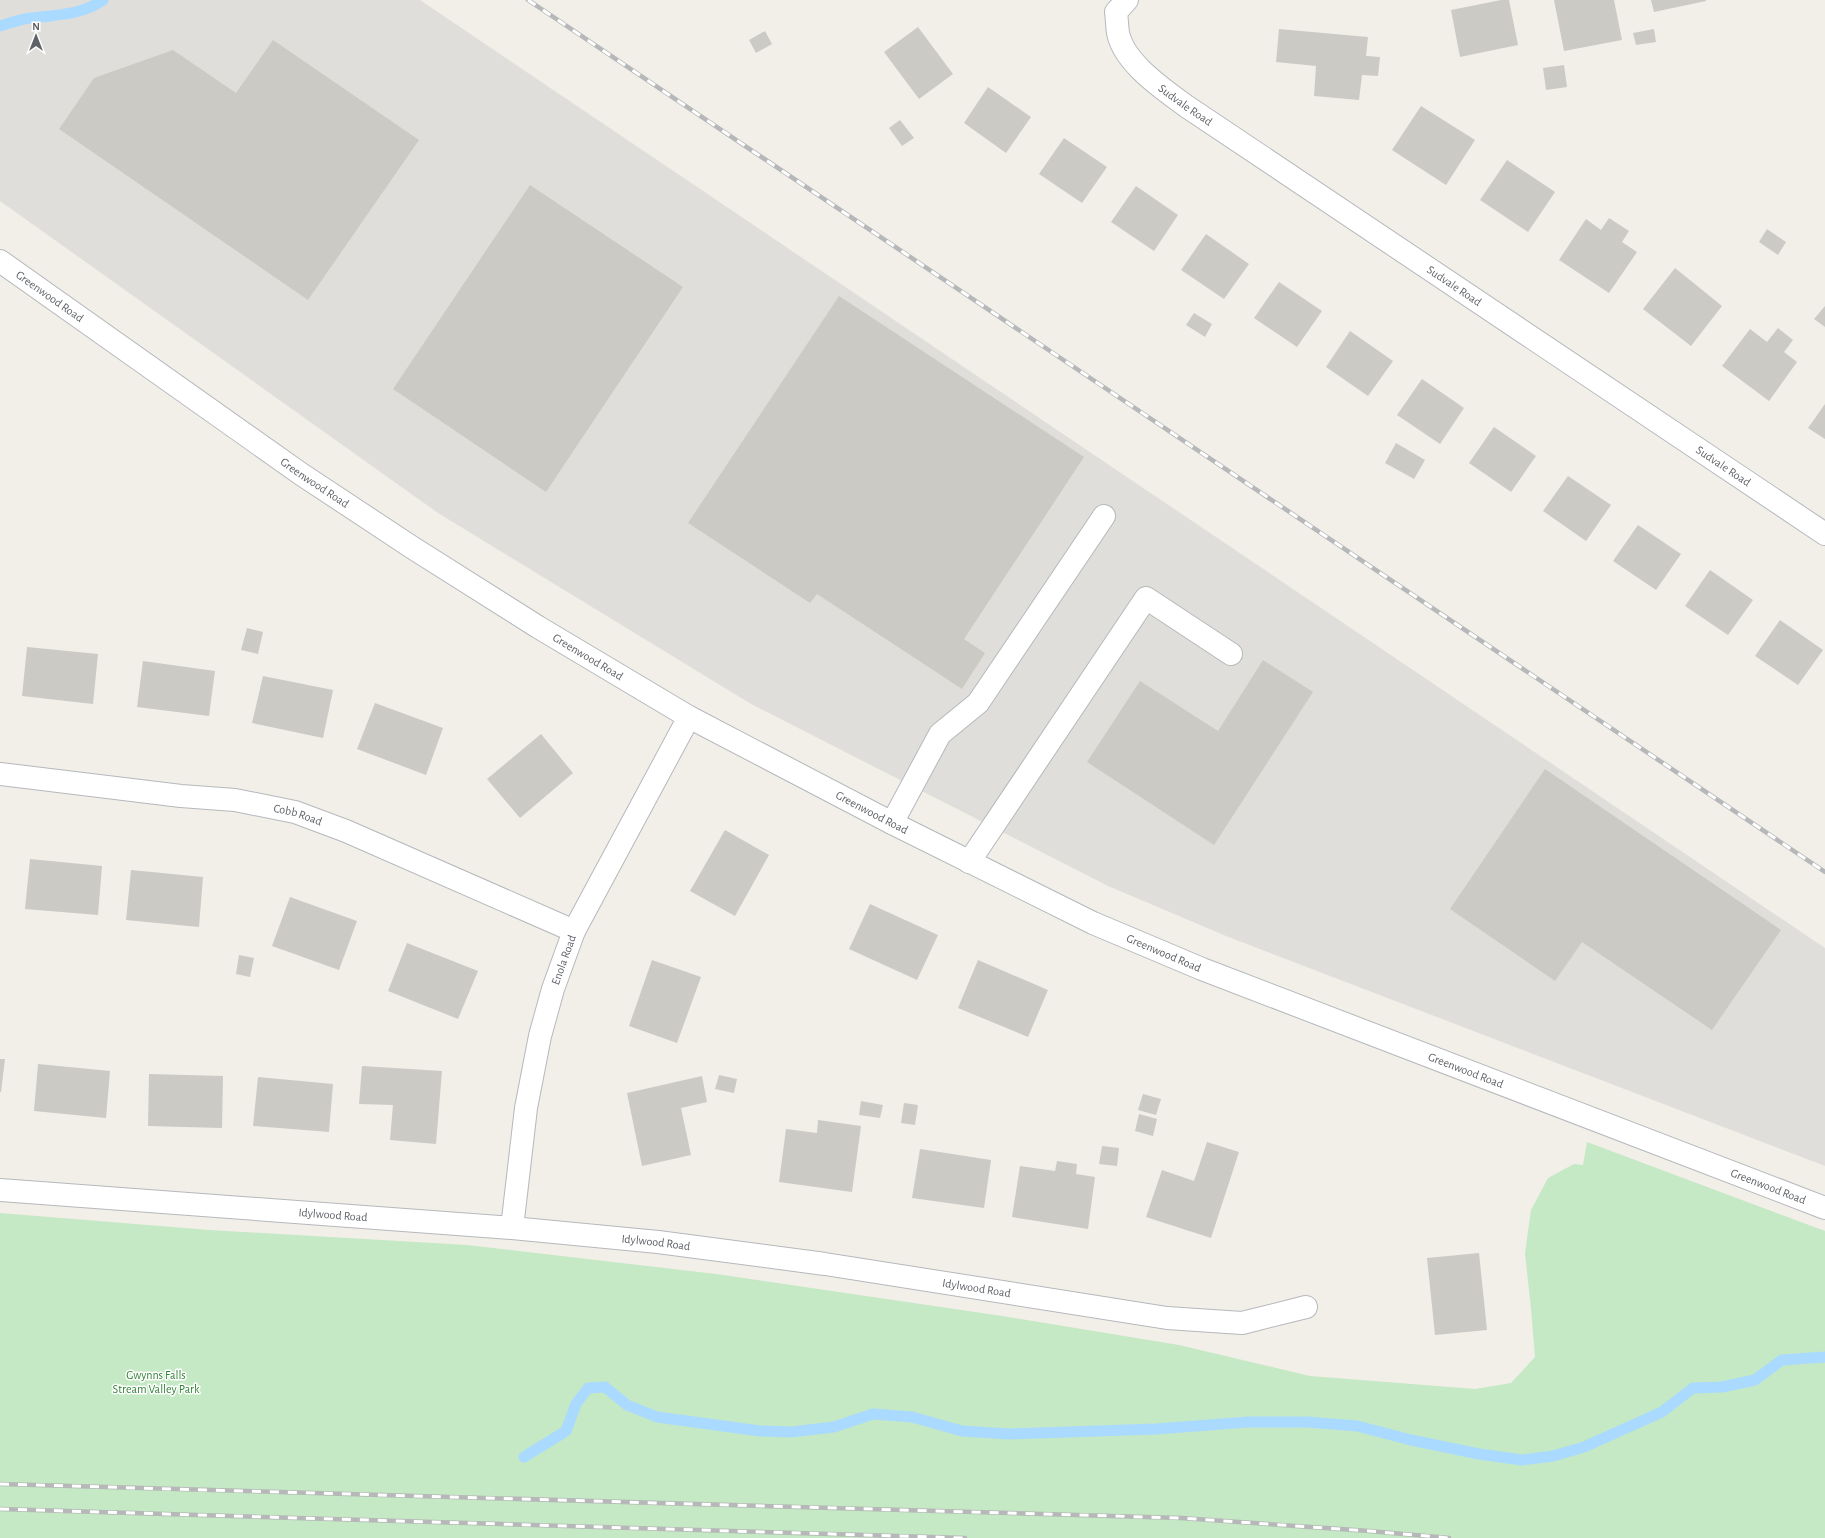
<svg xmlns="http://www.w3.org/2000/svg" width="1825" height="1538" viewBox="0 0 1825 1538" font-family="'Alegreya Sans',sans-serif">
<style>
.industrial{fill:#e0deda}
.green{fill:#c5e8c5}
.lines{fill:none;stroke-linecap:round;stroke-linejoin:round}
.stream{stroke:#aadaff;stroke-width:11}
.building{fill:#cccac5}
.minor-casing{stroke:#b5b8bc;stroke-width:24}
.minor{stroke:#fff;stroke-width:22}
.rail-casing{stroke:#b6b7b8;stroke-width:4.5}
.rail{stroke:#fff;stroke-width:3;stroke-dasharray:9;stroke-linecap:butt}
.labels{text-anchor:middle;dominant-baseline:central;stroke-width:3;stroke-linejoin:round;paint-order:stroke}
.street-label{font-size:12px;fill:#5f6368;stroke:#fff}
.park-label{font-size:12px;fill:#348238;stroke:#fff}
</style>
<rect width="100%" height="100%" fill="#f1efe8"/>
<path class="industrial" d="M0 0H420L1825 948V1166L1226 936 1108 886 751 704 438 513 0 201Z"/>
<path class="green" d="M1587 1142 1825 1231V1538H0V1213L209 1230 467 1245 716 1274 1002 1316 1179 1345 1310 1376 1475 1389 1511 1383 1535 1357 1531 1308 1525 1253 1531 1210 1548 1178 1574 1164 1583 1165Z"/>
<g class="lines">
<path class="stream" d="M0 26C10 23 20 19 31 18 56 15 82 15 103 0
M524 1457 566 1431 576 1404 588 1388 605 1387 627 1405 657 1417 760 1431 791 1432 834 1427 873 1414 912 1417 962 1431 1009 1434 1156 1429 1248 1422H1307L1357 1426 1411 1440 1479 1454 1522 1460 1553 1456 1584 1447 1662 1412 1693 1388 1722 1387 1755 1380 1782 1360 1825 1357"/>
</g>
<path class="building" d="M1501 0H1509L1518 45 1460 57 1451 10Z
M1554 0H1614L1622 40 1564 51Z
M1651 0H1706V1L1654 12Z
M918 27 953 74 919 99 884 52Z
M1279 29 1368 37 1366 56 1380 57 1378 76 1362 75 1359 100 1314 96 1316 66 1276 62Z
M1654 29 1656 42 1636 45 1633 33Z
M765 31 772 44 756 53 749 40Z
M273 40 419 140 308 300 59 129 94 78 173 50 236 93Z
M1564 65 1567 87 1546 90 1543 68Z
M988 87 1031 117 1006 153 964 123Z
M1421 106 1475 140 1446 185 1392 150Z
M900 120 914 138 902 146 889 128Z
M1064 138 1107 167 1082 203 1039 174Z
M1507 160 1555 192 1528 232 1480 200Z
M530 185 683 287 546 492 393 389Z
M1136 186 1178 215 1154 251 1111 222Z
M1609 218 1629 231 1622 242 1637 252 1609 293 1559 260 1586 219 1601 230Z
M1767 229 1786 242 1778 255 1759 242Z
M1206 234 1249 264 1224 299 1181 270Z
M1675 268 1722 306 1691 346 1643 309Z
M1279 282 1322 311 1297 347 1254 318Z
M839 296 1084 457 964 639 985 653 962 689 817 594 810 603 688 523Z
M1825 306V327L1814 319Z
M1194 313 1212 324 1205 337 1186 325Z
M1778 328 1793 340 1784 352 1797 362 1769 401 1722 366 1750 329 1767 342Z
M1350 331 1393 361 1368 396 1326 367Z
M1422 379 1464 408 1440 444 1397 415Z
M1825 404V439L1808 428Z
M1494 427 1536 456 1511 492 1469 463Z
M1396 443 1425 460 1414 479 1385 463Z
M1568 476 1611 505 1586 541 1543 511Z
M1638 525 1681 554 1656 590 1613 561Z
M1710 570 1753 600 1728 635 1685 606Z
M1780 620 1823 650 1798 685 1755 656Z
M247 628 263 632 258 654 241 650Z
M27 647 98 654 93 704 22 696Z
M1263 660 1313 692 1214 845 1087 762 1140 681 1218 731Z
M143 661 215 671 209 716 137 707Z
M263 676 333 690 323 738 252 723Z
M375 703 443 728 426 775 357 749Z
M541 734 573 773 520 818 487 779Z
M1545 769 1781 930 1712 1030 1582 942 1555 981 1450 909Z
M725 830 769 855 735 916 690 891Z
M30 859 102 866 98 915 25 909Z
M131 870 203 877 199 927 126 920Z
M290 897 357 921 339 970 272 946Z
M870 904 938 935 917 980 849 949Z
M407 943 478 971 458 1019 388 991Z
M239 955 254 958 250 977 236 974Z
M652 960 701 977 677 1043 629 1026Z
M978 960 1048 990 1028 1037 958 1008Z
M0 1059H5L1 1092H0Z
M38 1064 110 1071 106 1118 34 1111Z
M362 1066 442 1071 436 1144 390 1140 393 1105 359 1104Z
M149 1074 223 1076 222 1128 148 1126Z
M719 1075 737 1079 734 1093 715 1089Z
M702 1076 707 1102 681 1108 691 1155 642 1166 627 1093Z
M258 1077 333 1084 329 1132 253 1126Z
M1143 1094 1161 1099 1156 1115 1138 1110Z
M861 1101 883 1105 880 1118 859 1115Z
M904 1103 918 1105 915 1125 901 1123Z
M1139 1114 1157 1119 1153 1136 1135 1131Z
M818 1120 861 1126 852 1192 779 1182 786 1129 817 1133Z
M1207 1142 1239 1152 1211 1238 1146 1217 1162 1170 1194 1181Z
M1102 1146 1119 1148 1117 1166 1099 1164Z
M920 1149 991 1160 984 1208 912 1198Z
M1057 1161 1077 1164 1076 1174 1095 1177 1088 1229 1012 1217 1020 1166 1055 1171Z
M1479 1253 1487 1330 1435 1335 1427 1258Z"/>
<g class="lines">
<defs>
<g id="minor">
<path id="s1" d="M1127 0 1116 12C1117 19 1117 26 1118 33 1124 63 1163 89 1186 106L1825 534"/>
<path id="s2" d="M0 261 301 474 413 548 538 627 689 717 892 823 1093 923 1202 969 1825 1208"/>
<path id="s3" d="M0 774 181 796 235 800 295 812 346 831 574 931"/>
<path d="M892 823 940 734 978 703 1104 516"/>
<path d="M969 862 1146 598 1231 654"/>
<path id="s4" d="M0 1190 512 1228 658 1242 825 1264 1167 1318 1242 1323 1306 1307"/>
<path id="s5" d="M512 1228 526 1108 540 1036 553 989 574 931 689 717"/>
</g>
</defs>
<use href="#minor" class="minor-casing"/>
<use href="#minor" class="minor"/>
<defs>
<path id="rail" d="M528 0 1825 872
M0 1484 1181 1518 1369 1531 1449 1538
M0 1509 965 1538"/>
</defs>
<use href="#rail" class="rail-casing"/>
<use href="#rail" class="rail"/>
</g>
<g class="labels">
<g class="street-label">
<text stroke="none"><textPath href="#s1" startOffset="138">Sudvale Road</textPath></text>
<text stroke="none"><textPath href="#s1" startOffset="462">Sudvale Road</textPath></text>
<text stroke="none"><textPath href="#s2" startOffset="61">Greenwood Road</textPath></text>
<text stroke="none"><textPath href="#s1" startOffset="786">Sudvale Road</textPath></text>
<text stroke="none"><textPath href="#s2" startOffset="385">Greenwood Road</textPath></text>
<text stroke="none"><textPath href="#s2" startOffset="709">Greenwood Road</textPath></text>
<text stroke="none"><textPath href="#s2" startOffset="1033">Greenwood Road</textPath></text>
<text stroke="none"><textPath href="#s3" startOffset="301">Cobb Road</textPath></text>
<text stroke="none"><textPath href="#s2" startOffset="1357">Greenwood Road</textPath></text>
<text stroke="none"><textPath href="#s5" startOffset="274">Enola Road</textPath></text>
<text stroke="none"><textPath href="#s2" startOffset="1681">Greenwood Road</textPath></text>
<text stroke="none"><textPath href="#s2" startOffset="2005">Greenwood Road</textPath></text>
<text stroke="none"><textPath href="#s4" startOffset="334">Idylwood Road</textPath></text>
<text stroke="none"><textPath href="#s4" startOffset="658">Idylwood Road</textPath></text>
<text stroke="none"><textPath href="#s4" startOffset="982">Idylwood Road</textPath></text>
</g>
<g class="park-label">
<text x="156" y="1375">Gwynns Falls<tspan x="156" dy="14">Stream Valley Park</tspan></text>
</g>
</g>
<g transform="translate(36 36)" stroke="#ffffff" stroke-width="3" paint-order="stroke">
<path d="M0-3L7 15L0 10L-7 15Z" fill="#5f6368"/>
<text y="-6" font-size="11" font-weight="bold" text-anchor="middle" fill="#5f6368">N</text>
</g>
</svg>
